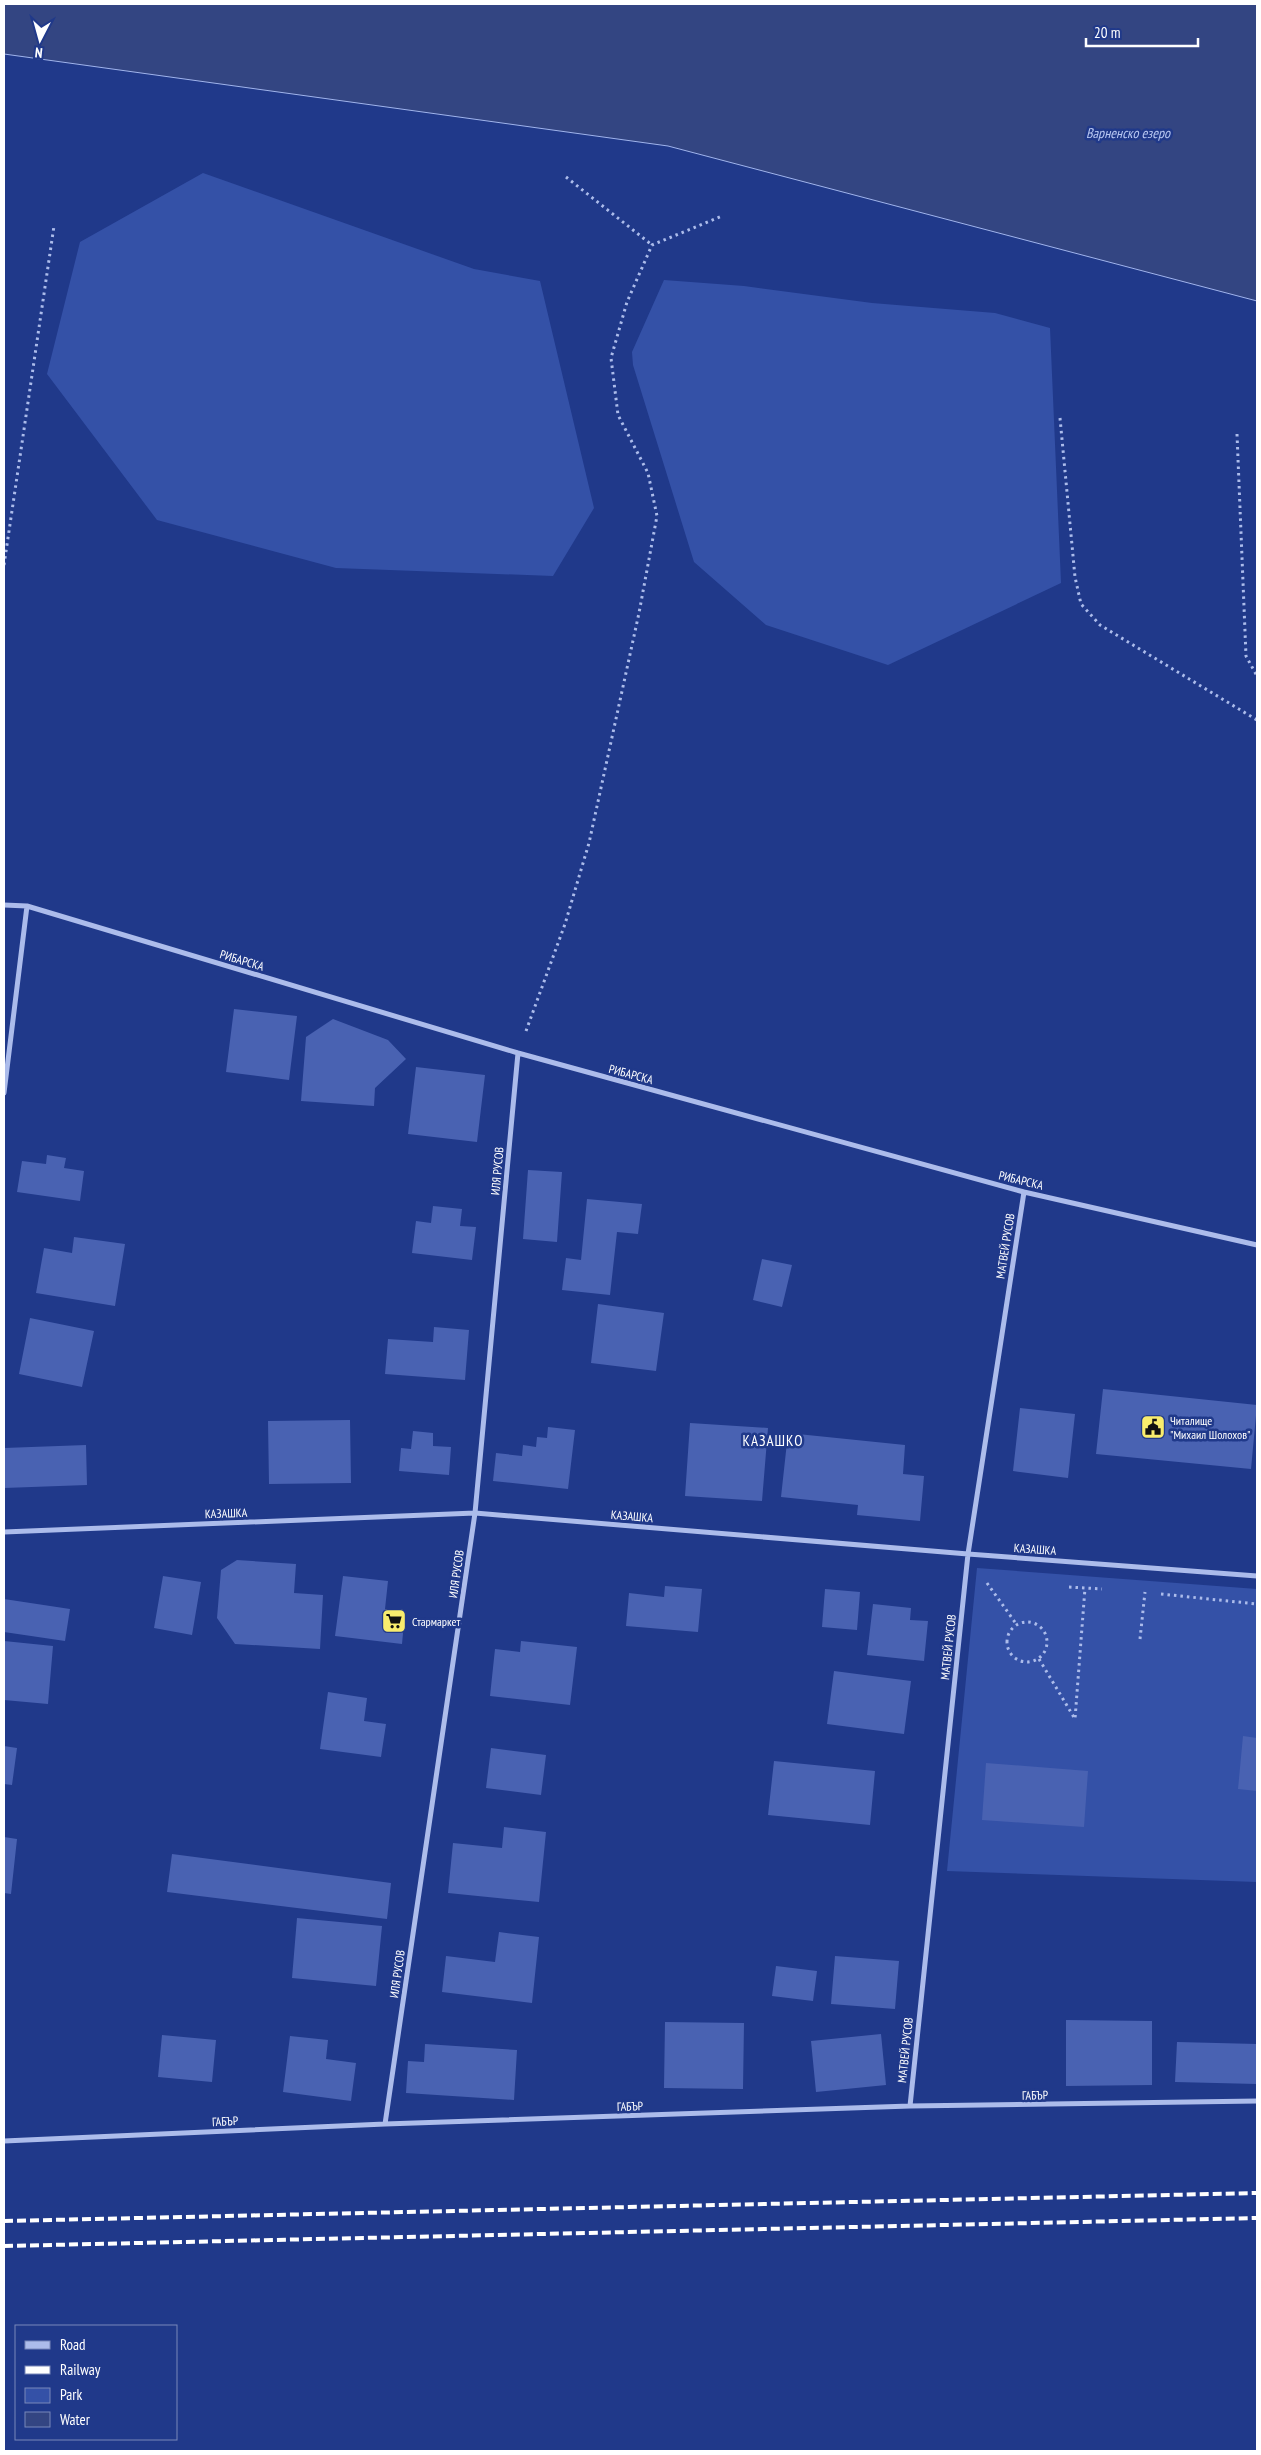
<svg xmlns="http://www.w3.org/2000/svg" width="1261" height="2455" viewBox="0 0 1261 2455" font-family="'PT Sans Narrow',sans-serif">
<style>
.green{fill:#3451a7}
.water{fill:#334582;stroke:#a0b4ec}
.building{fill:#4962b2}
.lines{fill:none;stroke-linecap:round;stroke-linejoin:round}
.path{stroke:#acbceb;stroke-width:3;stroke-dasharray:2.5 4;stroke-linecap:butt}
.street{stroke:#acbceb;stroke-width:5}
.rail{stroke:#fff;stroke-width:4;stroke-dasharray:9 4;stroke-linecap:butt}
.labels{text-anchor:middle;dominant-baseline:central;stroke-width:5;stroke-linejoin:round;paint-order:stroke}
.street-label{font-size:12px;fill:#fff;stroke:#20398a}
.poi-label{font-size:12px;fill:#fff;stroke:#20398a;text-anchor:start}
.water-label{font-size:14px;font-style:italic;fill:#b8c7f2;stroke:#20398a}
.quarter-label{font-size:15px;letter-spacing:1px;fill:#fff;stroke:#20398a}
</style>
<rect width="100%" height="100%" fill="#20398a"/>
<path class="green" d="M203 173 474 269 540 281 594 508 553 576 336 568 157 520 47 374 80 242Z
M664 280 744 286 872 303 995 313 1050 328 1061 583 888 665 766 625 694 562 633 365 632 352Z
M977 1568 1257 1589V1882L947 1871Z"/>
<path class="water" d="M4 4H1257V301L668 146 4 54Z"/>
<path class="building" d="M234 1009 297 1016 289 1080 226 1072Z
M333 1019 388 1040 406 1059 375 1088 374 1106 301 1101 306 1037Z
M416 1067 485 1075 477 1142 408 1134Z
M47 1155 66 1158 64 1168 84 1171 80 1201 17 1192 22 1161 46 1164Z
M528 1170 562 1172 557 1242 523 1239Z
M587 1199 642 1204 638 1234 617 1232 610 1295 562 1290 566 1258 581 1260Z
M433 1206 462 1209 460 1226 476 1227 472 1260 412 1253 416 1221 431 1223Z
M74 1237 125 1244 115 1306 36 1293 44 1248 72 1253Z
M762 1259 792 1265 782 1307 753 1300Z
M598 1304 664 1313 656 1371 591 1363Z
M30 1318 94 1331 82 1387 19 1374Z
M434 1327 469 1330 465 1380 385 1374 388 1339 433 1342Z
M1103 1389 1257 1405 1251 1469 1096 1454Z
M1020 1408 1075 1414 1068 1478 1013 1471Z
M350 1420 351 1483 269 1484 268 1421Z
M690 1423 768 1428 762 1501 685 1496Z
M548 1427 575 1430 568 1489 493 1481 496 1453 522 1456 523 1445 536 1447 537 1437 547 1438Z
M413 1431 433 1433V1446L451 1447 449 1475 399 1471 401 1448 411 1449Z
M788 1433 905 1445 903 1474 924 1476 920 1521 857 1515 858 1505 781 1497Z
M86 1445 87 1485 4 1488V1448Z
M237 1560 296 1564 294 1593 323 1595 320 1649 235 1644 217 1618 221 1570Z
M163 1576 201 1582 192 1635 154 1628Z
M343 1576 388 1581 385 1609 405 1612 402 1644 335 1636Z
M665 1586 702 1589 698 1632 626 1626 629 1593 664 1597Z
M825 1589 860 1592 857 1630 822 1627Z
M4 1599 70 1609 65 1641 4 1632Z
M873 1604 911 1608 910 1620 928 1621 924 1661 867 1655Z
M4 1641 53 1646 48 1704 4 1700Z
M521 1641 577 1647 570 1705 490 1696 495 1649 520 1652Z
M834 1671 911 1681 904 1734 827 1724Z
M328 1692 367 1698 364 1721 386 1724 381 1757 320 1749Z
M1243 1736 1257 1738V1791L1238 1789Z
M4 1746 17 1748 12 1785 4 1784Z
M491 1748 546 1755 541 1795 486 1788Z
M774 1761 875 1771 870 1825 768 1815Z
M986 1763 1088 1771 1084 1827 982 1820Z
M504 1827 546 1832 539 1902 448 1893 453 1843 502 1848Z
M4 1837 17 1839 11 1894 4 1893Z
M172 1854 391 1883 387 1919 167 1892Z
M297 1918 382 1926 376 1986 292 1978Z
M499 1932 539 1937 532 2003 442 1992 446 1956 495 1962Z
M835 1956 899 1961 895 2009 831 2004Z
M776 1966 817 1971 813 2001 772 1996Z
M1066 2020 1152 2021V2085L1066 2086Z
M665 2022 744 2023 743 2089 664 2088Z
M881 2034 886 2085 816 2092 811 2041Z
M162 2035 216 2040 212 2082 158 2077Z
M290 2036 328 2040 326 2059 356 2063 351 2101 283 2092Z
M1177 2042 1257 2044V2084L1175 2082Z
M425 2044 517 2050 514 2100 406 2093 408 2061 424 2062Z"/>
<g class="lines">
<path class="path" d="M566 177 652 245
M1060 418 1075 577 1081 604 1100 625 1257 720
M1237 434 1246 656 1257 676
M4 565 54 226
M526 1031 565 924 589 843 639 613 657 516 648 473 618 415 611 358 627 302 652 245 722 216
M987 1583 1017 1625
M1069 1587 1102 1589
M1161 1594 1257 1604
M1007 1642a20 20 0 1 1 40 0a20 20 0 1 1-40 0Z
M1140 1639 1145 1592
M1039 1659 1075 1719 1085 1588"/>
<path class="street" d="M4 905 27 906 518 1053 1024 1192 1257 1245
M4 1093 27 906
M4 1532 475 1513 968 1554 1257 1576
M910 2106 968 1554 1024 1192
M385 2124 475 1513 518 1053
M4 2141 385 2124 910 2106 1257 2101"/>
<path class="rail" d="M4 2221 1257 2193
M4 2246 1257 2218"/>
</g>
<defs>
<symbol id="civic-square" viewBox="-11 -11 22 22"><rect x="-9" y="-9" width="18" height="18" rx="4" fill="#f8ec6d" stroke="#20398a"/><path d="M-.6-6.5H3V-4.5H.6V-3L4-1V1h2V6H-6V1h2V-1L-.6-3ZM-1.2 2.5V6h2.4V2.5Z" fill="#111"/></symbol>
<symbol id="supermarket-square" viewBox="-11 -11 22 22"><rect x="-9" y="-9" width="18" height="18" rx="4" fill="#f8ec6d" stroke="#20398a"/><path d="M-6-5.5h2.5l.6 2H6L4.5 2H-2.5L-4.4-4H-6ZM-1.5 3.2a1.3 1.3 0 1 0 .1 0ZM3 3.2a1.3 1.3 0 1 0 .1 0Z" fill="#111"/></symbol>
</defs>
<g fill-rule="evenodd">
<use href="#civic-square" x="1139" y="1413" width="28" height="28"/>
<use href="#supermarket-square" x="380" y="1607" width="28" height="28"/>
</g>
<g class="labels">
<g class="street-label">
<text transform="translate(242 960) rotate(17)">РИБАРСКА</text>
<text transform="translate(631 1074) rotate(15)">РИБАРСКА</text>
<text transform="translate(497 1171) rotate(-85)">ИЛЯ РУСОВ</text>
<text transform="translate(1021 1180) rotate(14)">РИБАРСКА</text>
<text transform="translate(1005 1246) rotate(-81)">МАТВЕЙ РУСОВ</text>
<text transform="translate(226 1513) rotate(-2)">КАЗАШКА</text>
<text transform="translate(632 1516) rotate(5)">КАЗАШКА</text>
<text transform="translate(1035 1549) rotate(4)">КАЗАШКА</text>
<text transform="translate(456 1574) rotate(-82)">ИЛЯ РУСОВ</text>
<text transform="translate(948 1647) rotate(-84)">МАТВЕЙ РУСОВ</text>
<text transform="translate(397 1974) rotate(-82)">ИЛЯ РУСОВ</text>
<text transform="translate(905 2050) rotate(-84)">МАТВЕЙ РУСОВ</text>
<text transform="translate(1035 2095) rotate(-1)">ГАБЪР</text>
<text transform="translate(630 2106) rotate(-2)">ГАБЪР</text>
<text transform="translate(225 2121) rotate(-3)">ГАБЪР</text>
</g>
<g class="poi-label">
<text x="1170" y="1420">Читалище<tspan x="1170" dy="14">"Михаил Шолохов"</tspan></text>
<text x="412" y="1621">Стармаркет</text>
</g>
<g class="water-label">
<text x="1128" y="133">Варненско езеро</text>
</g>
<g class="quarter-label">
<text x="773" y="1440">КАЗАШКО</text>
</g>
</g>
<rect width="1261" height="2455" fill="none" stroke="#ffffff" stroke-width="10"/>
<rect x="15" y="2325" width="162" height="115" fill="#20398a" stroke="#7988b9"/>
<rect x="25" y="2341" width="25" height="8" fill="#acbceb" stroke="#7988b9"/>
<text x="60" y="2350" font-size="15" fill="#ffffff">Road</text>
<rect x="25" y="2366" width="25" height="8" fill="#ffffff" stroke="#7988b9"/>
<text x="60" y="2375" font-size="15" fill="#ffffff">Railway</text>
<rect x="25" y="2388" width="25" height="15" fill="#3451a7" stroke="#7988b9"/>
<text x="60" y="2400" font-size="15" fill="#ffffff">Park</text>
<rect x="25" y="2412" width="25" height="15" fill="#334582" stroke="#7988b9"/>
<text x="60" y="2425" font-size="15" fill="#ffffff">Water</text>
<g transform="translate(40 40) rotate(186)" stroke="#20398a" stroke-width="4" paint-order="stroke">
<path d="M0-4L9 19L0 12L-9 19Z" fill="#ffffff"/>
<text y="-8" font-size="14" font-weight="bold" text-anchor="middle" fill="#ffffff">N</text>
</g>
<path d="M1086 38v8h112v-8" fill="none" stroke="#ffffff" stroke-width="2.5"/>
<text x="1094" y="38" font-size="15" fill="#ffffff" stroke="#20398a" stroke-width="4" paint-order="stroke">20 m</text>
</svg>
